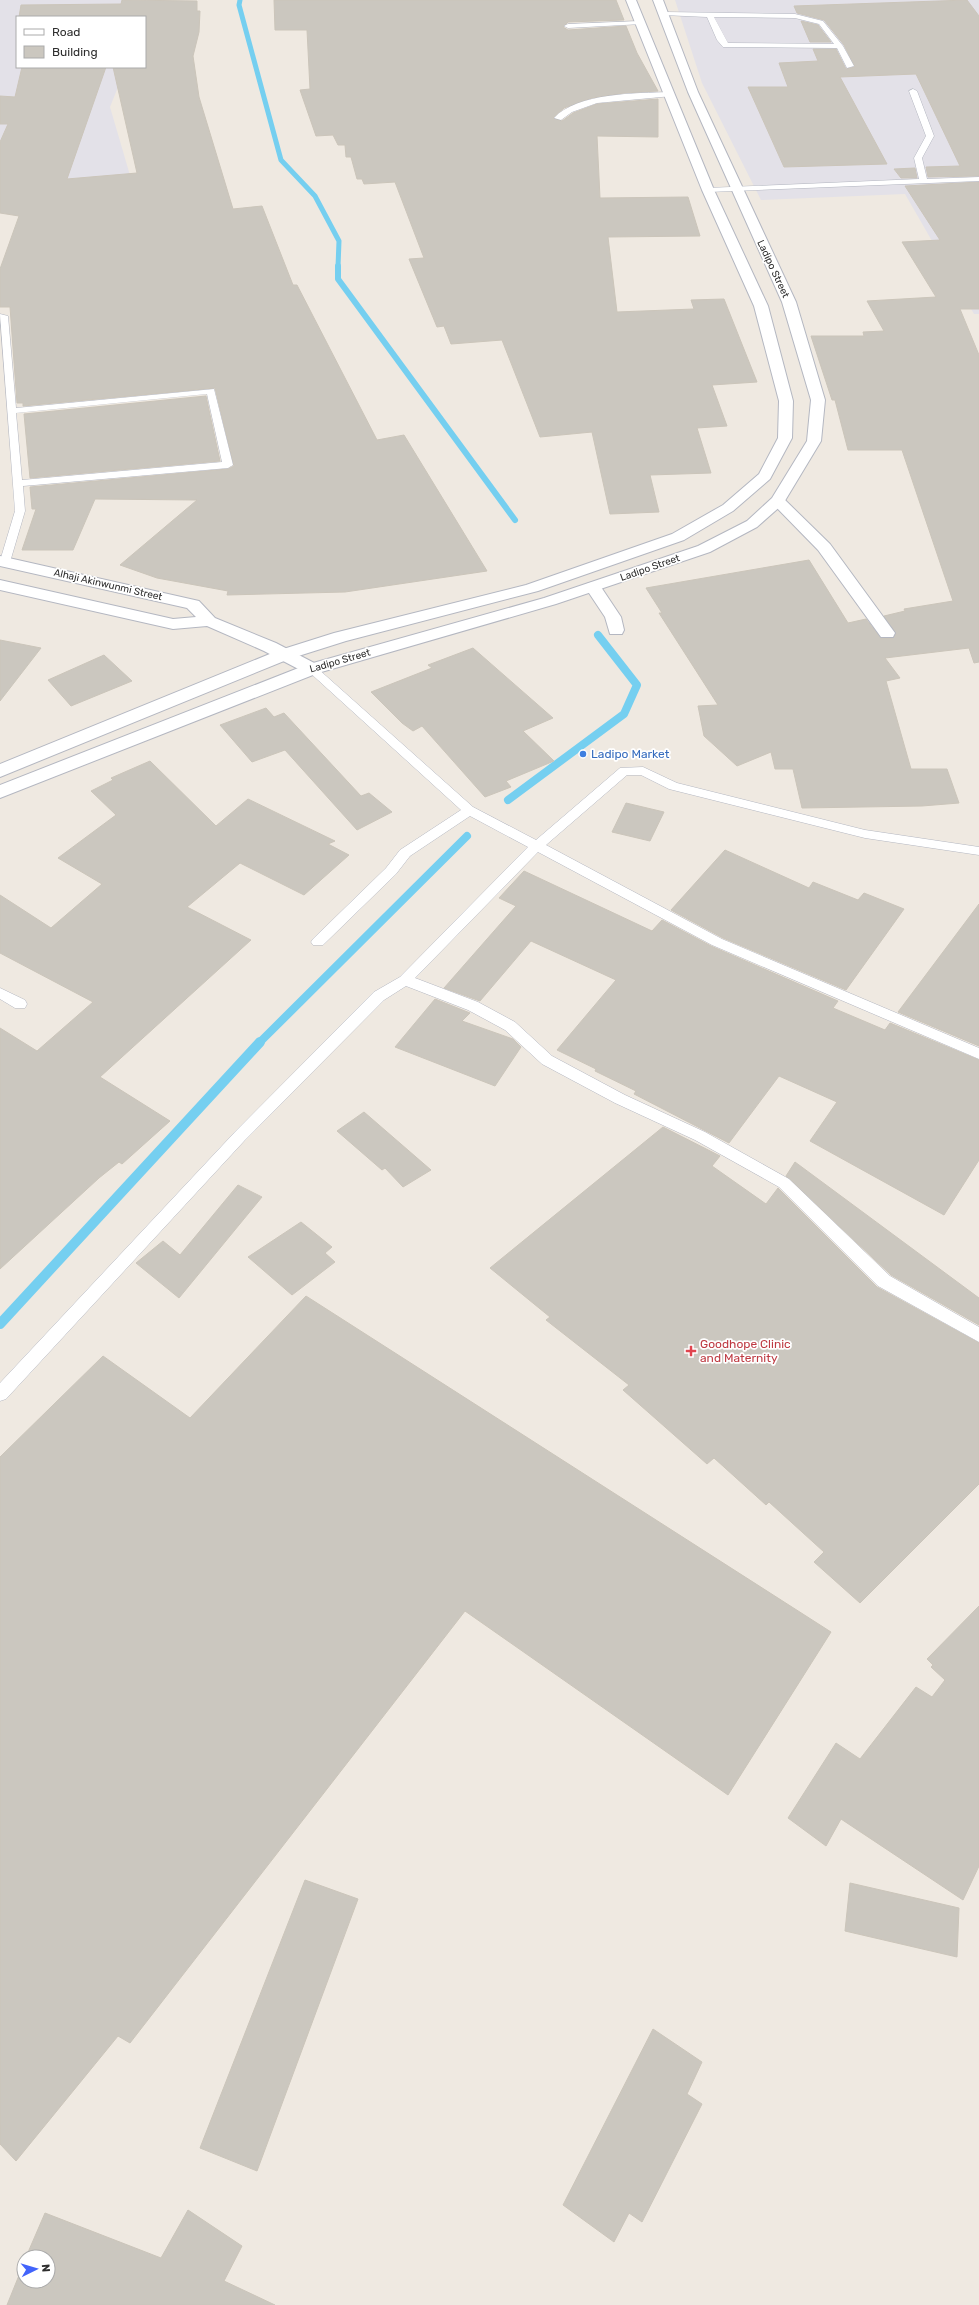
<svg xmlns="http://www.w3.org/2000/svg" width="979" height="2305" viewBox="0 0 979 2305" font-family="Rubik,sans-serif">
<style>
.industrial{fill:#e3e1e8}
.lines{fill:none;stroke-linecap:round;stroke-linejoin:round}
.stream-far3{stroke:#75cff0;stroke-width:5}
.stream-far2{stroke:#75cff0;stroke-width:6}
.stream-far1{stroke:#75cff0;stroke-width:8}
.stream{stroke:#75cff0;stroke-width:10}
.building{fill:#cbc7bf;stroke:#cbc5ba}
.service-casing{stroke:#b4b7c1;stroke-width:1}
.minor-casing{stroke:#b4b7c1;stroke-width:2}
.tertiary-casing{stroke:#b4b7c1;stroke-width:2}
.secondary-casing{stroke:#b4b7c1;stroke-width:2}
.service{fill:#fff;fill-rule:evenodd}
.minor{fill:#fff;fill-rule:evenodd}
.tertiary{fill:#fff;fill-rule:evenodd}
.secondary{fill:#fff;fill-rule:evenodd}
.shop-dot{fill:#3f7fe0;stroke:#fff;stroke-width:1.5}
.health-dot{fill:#e0444e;stroke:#fff;stroke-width:1.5}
.labels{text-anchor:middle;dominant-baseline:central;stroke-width:3.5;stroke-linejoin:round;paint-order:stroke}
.far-street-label{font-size:10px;fill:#2e2e2e;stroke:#fff}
.shop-label{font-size:12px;fill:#366cbe;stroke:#fff;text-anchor:start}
.health-label{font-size:12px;fill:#be3a42;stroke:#fff;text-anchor:start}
</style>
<rect width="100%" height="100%" fill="#efe9e1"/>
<path class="industrial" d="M0 0H152L145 17H17V67H126L110 107 139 206H0Z
M675 0H979V314H974L905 194 761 200 702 83Z"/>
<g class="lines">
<path class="stream-far3" d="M240 0 239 5 281 160 315 196 339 241 338 267"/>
<path class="stream-far2" d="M338 266V279L515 520"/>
<path class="stream-far1" d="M508 800 624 714 637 685 598 635
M259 1043 467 836"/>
<path class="stream" d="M0 1324 260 1042"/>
</g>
<path class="building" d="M122 0 197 1V11H200L199 32 193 56 199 97 233 209 262 206 293 285H297L377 440 404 435 487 571 345 592 227 595 228 591 157 578 120 565 197 500 95 499 73 550H22L36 509H32L30 487 228 469 234 466 215 388 23 406V403H17L10 307H0V269L19 216 0 213V142L8 124H0V96L15 97 22 67H106L67 179 137 173 113 67H145V17H19L21 5 121 4Z
M274 0H616L624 20 568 22 563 27 568 30 626 26 637 53 658 91 624 93 592 98 564 108 553 118 562 121 573 113 597 104 658 99V137L597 136 600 198 688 197 700 236 608 237 617 312 694 309 691 300 724 299 757 382 712 385 727 426 697 428 711 473 650 475 659 512 610 514 592 432 540 437 502 340 451 344 444 326 437 327 409 259 424 258 395 182 364 184 362 179H357L351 157H346L345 145H338L333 135 316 136 300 90 310 89 307 30H275Z
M967 0 979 16V176L928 177 926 167 960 166 916 74 840 77 887 164 784 167 748 87H788L779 63 818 61 813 49H836L846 69 855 67 844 45 824 20 797 13 794 6Z
M801 21 818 25 831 42H810Z
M915 168 917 178H901L894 169Z
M979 182V309H960L979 355V662L974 663 969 648 885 658 900 678 886 681 911 769H947L959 803 922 806 802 808 793 769H775L771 752 737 766 704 736 698 706 718 705 659 613H662L646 588 809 560 848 623 866 619 881 638H893L896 634 884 616 905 611 904 609 953 601 902 450H848L835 400H832L811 336H864L863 332 884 331 867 301 936 297 902 242 940 240 905 186Z
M206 396 220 461 30 478 24 414Z
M0 640 41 648 0 701Z
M473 648 553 718 523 731 554 761 506 781 511 787 485 797 422 726 413 731 402 723 371 692 432 668 428 665Z
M104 655 132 681 71 706 48 680Z
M266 708 274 717 284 713 361 796 369 793 392 812 357 830 285 750 252 762 220 725Z
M150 761 216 826 248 799 335 841 328 844 349 855 304 895 240 863 187 907 251 940 100 1077 170 1121 122 1164 119 1162 99 1178 0 1269V1028L37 1051 93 1002 0 953V895L51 928 102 884 58 858 116 815 91 791 113 780 111 778Z
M626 803 664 812 650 841 612 832Z
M725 850 809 888 813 882 858 900 864 893 904 909 846 990 723 938 671 910Z
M524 871 652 931 662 920 711 946 838 1001 833 1008 885 1030 890 1023 979 1060V1160L944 1215 810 1141 837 1102 779 1076 729 1143 634 1094 636 1091 595 1071 596 1069 557 1050 616 980 531 941 480 1001 444 988 516 906 499 898Z
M979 904V1046L898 1012Z
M435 999 470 1013 462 1021 513 1039 521 1047 495 1086 395 1047Z
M364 1112 431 1170 403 1187 385 1168 382 1170 337 1131Z
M663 1127 720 1156 712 1166 766 1204 778 1188 877 1287 979 1343V1484L860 1603 814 1562 824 1552 769 1502 766 1505 714 1458 707 1464 623 1390 629 1385 546 1320 550 1317 490 1268Z
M795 1162 979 1298V1325L891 1275 786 1176Z
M238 1185 262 1197 179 1298 136 1263 163 1241 180 1255Z
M301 1222 332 1247 325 1253 335 1262 292 1295 248 1257Z
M306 1296 831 1632 728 1795 465 1611 130 2043 118 2036 16 2161 0 2144V1457L103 1356 190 1418Z
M979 1606V1866L963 1900 841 1819 826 1846 788 1818 836 1743 860 1759 916 1687 932 1697 945 1680 931 1667 933 1665 927 1659Z
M305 1880 358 1899 257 2171 200 2148Z
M850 1883 959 1908 957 1957 845 1931Z
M653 2029 702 2062 687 2094 702 2104 642 2222 629 2213 614 2242 563 2205Z
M188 2210 242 2246 224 2281 275 2305H7L24 2263V2281H48V2257H26L45 2213 161 2258Z"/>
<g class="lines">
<defs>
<path id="service" d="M665 12 795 14 823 21 843 46 854 66 847 68 837 48 723 47 717 40 707 17 663 15V13ZM714 17 795 18 819 24 834 44 728 43Z
M640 21 644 23 642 24 568 28 564 26 568 24Z
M913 89 917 91 934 136 922 158 927 179 979 177V181L708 192 704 190 708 188 919 179 914 158 926 136 909 91Z
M669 92 673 94 672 96 597 103 572 112 561 120 554 118C577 93 637 93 669 92Z
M0 314 8 316 16 408 214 389 233 465 228 468 23 486 25 511 10 562 5 565 1 564 0 561 15 511ZM207 394 222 462 22 480 16 413Z
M312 666 316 667 473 807 536 840 620 768 643 767 677 783 865 830 979 847V855L865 838 669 789 641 775H627L546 845 722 939 979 1048V1059L712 945 538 852 415 978 478 1002 515 1022 552 1056 625 1095 705 1132 789 1179 890 1276 979 1327V1342L878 1286 779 1187 695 1140 615 1103 542 1064 505 1030 468 1010 406 986 384 1000 245 1140 6 1399 0 1401V1383L235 1132 374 992 400 977 528 847 470 816 410 856 396 874 323 945H313L311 942 313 939 386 868 400 850 461 810 308 671 306 669Z
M0 988 25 1000 27 1004 25 1008H15L0 999Z"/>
<path id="minor" d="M778 496 783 498 830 544 895 633 893 637H881L818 550 773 504 770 501 773 498Z
M593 582 599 584 621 617 624 630 622 634H610L605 617 585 587 587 584Z"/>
<path id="tertiary" d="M0 556 199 601 215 618 276 643 318 665 320 669 318 673H306L264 651 207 626 173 629 0 590V580L173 619 196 617 187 608 0 566Z"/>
<path id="secondary" d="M626 0H636L714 190 768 306 793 401 792 438 770 479 733 511 684 540 538 591 346 641 289 659 0 777V764L277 651 334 633 526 585 672 534 723 505 759 474 778 438 779 401 754 306 702 190Z
M653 0H663L698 92 796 302 825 400 821 441 783 504 757 527 710 552 556 604 318 673 0 798V785L306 665 544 598 698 546 747 521 772 498 807 441 811 400 782 302 688 92Z"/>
</defs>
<use href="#service" class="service-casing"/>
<use href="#minor" class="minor-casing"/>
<use href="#tertiary" class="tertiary-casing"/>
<use href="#secondary" class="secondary-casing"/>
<use href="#service" class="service"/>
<use href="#minor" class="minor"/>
<use href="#tertiary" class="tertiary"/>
<use href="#secondary" class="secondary"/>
</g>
<circle class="shop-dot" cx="583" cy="754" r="4"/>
<path class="health-dot" d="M689 1345h4v4h4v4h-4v4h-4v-4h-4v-4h4z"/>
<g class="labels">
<g class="far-street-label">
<text transform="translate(773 269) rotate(65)">Ladipo Street</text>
<text transform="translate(650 568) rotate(-19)">Ladipo Street</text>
<text transform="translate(108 585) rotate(13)">Alhaji Akinwunmi Street</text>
<text transform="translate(340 661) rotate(-16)">Ladipo Street</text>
</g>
<g class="shop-label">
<text x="591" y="754">Ladipo Market</text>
</g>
<g class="health-label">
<text x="700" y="1344">Goodhope Clinic<tspan x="700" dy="14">and Maternity</tspan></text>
</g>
</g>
<rect x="16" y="16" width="130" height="52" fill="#ffffff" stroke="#ababab"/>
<rect x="24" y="29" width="20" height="6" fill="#ffffff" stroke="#ababab"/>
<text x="52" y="36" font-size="12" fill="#2e2e2e">Road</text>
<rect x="24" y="46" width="20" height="12" fill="#cbc7bf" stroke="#ababab"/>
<text x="52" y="56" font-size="12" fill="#2e2e2e">Building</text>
<g transform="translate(36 2269) rotate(85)"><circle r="19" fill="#ffffff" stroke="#ababab"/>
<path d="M0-3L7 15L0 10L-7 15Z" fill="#4264fb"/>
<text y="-6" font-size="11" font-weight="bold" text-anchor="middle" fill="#2e2e2e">N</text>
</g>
</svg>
